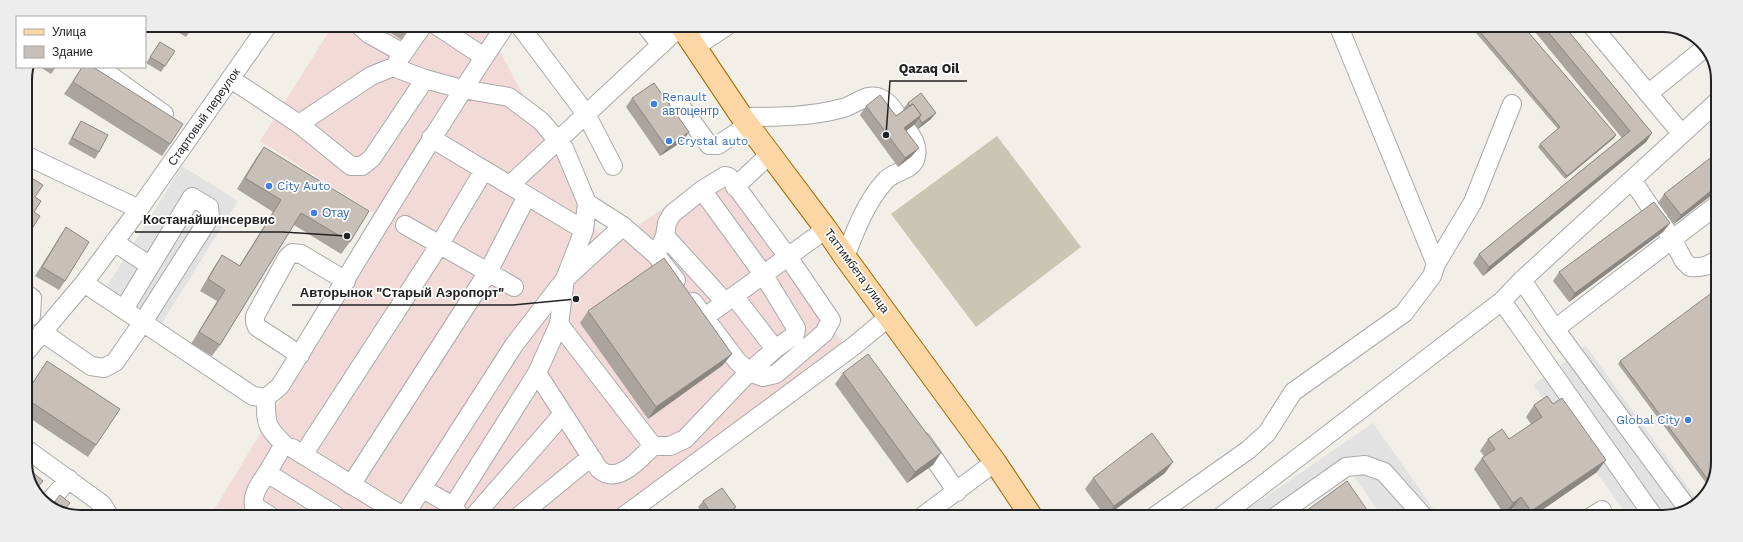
<svg xmlns="http://www.w3.org/2000/svg" width="1743" height="542" viewBox="0 0 1743 542" font-family="'Work Sans',sans-serif">
<style>
.commercial{fill:#f2dad9}
.construction{fill:#c7c7b4}
.parking{fill:#e2e2e2}
.lines{fill:none;stroke-linecap:round;stroke-linejoin:round}
.minor-casing{stroke:#a9a9a9;stroke-width:20}
.major-casing{stroke:#a06b00;stroke-width:24}
.minor{stroke:#fff;stroke-width:18}
.major{stroke:#fcd6a4;stroke-width:22}
.wall{fill:#aba49e}
.shaded-wall{fill:#8b8681}
.building{fill:#c7bfb8;stroke:#8b8681}
.shop-dot{fill:#3f7fe0;stroke:#fff;stroke-width:1.5}
.labels{text-anchor:middle;dominant-baseline:central;stroke-width:3.5;stroke-linejoin:round;paint-order:stroke}
.shop-label{font-size:12px;fill:#366cbe;stroke:#fff;text-anchor:start}
.street-label{font-size:12px;fill:#222;stroke:#fff}
.rim{fill:none;stroke:#222;stroke-width:2}
.leader{fill:none;stroke:#222;stroke-width:1.5}
.callout-dot{fill:#222;stroke:#fff;stroke-width:1.5}
.callout-label{font-size:13px;text-anchor:middle;font-weight:bold;fill:#222;stroke:#fff;stroke-width:3.5;stroke-linejoin:round;paint-order:stroke}
</style>
<rect width="100%" height="100%" fill="#f2efe9"/>
<path class="commercial" d="M333 25 515 26 499 50 606 248 715 172 848 350 616 516 211 515 388 222 260 141Z"/>
<path class="construction" d="M997 136 1081 247 976 327 891 214Z"/>
<path class="parking" d="M182 166 238 201 162 323 106 288Z
M1586 346 1699 502 1696 506 1663 517H1625L1627 515 1533 385Z
M1373 423 1439 517H1382L1351 472 1286 517 1238 516Z"/>
<g class="lines">
<defs>
<path id="minor" d="M359 25 369 34 403 53
M436 25 484 57
M520 26 586 114 613 166
M646 26 661 45
M1593 27 1681 133
M695 47 727 26
M397 62 423 25
M100 68 164 114
M231 79 299 124 371 76 393 67 425 79 462 89 509 97 541 121 564 148 587 203 584 230 565 279 559 324 537 373 453 506
M1649 93 1706 47
M679 104 709 145H718L748 125
M742 117C775 117 811 117 843 108 855 105 867 92 880 98 888 101 895 111 899 118
M299 124 351 166H362L372 158 425 79
M431 138 584 230
M25 155 139 209
M1632 180 1672 239 1684 261 1690 267C1701 268 1708 266 1717 260
M510 185 681 26
M735 187 770 154
M702 190 763 274 796 328 795 335 775 349
M587 203 623 226 656 255 676 280
M405 225 514 287
M665 236 725 302
M114 242 149 265
M656 255 665 236 667 223 672 214 702 190 725 176 729 177 788 257 831 320 824 333 776 374 763 377 749 372 775 349 734 296
M845 257C855 231 866 202 885 181 892 172 910 171 915 160 919 149 914 138 906 129
M1436 264 1473 202 1512 104
M1522 280 1555 329 1688 509
M84 283 253 396 266 398 280 386C355 266 426 143 505 26
M25 293 32 298 31 316
M1502 301 1654 517
M705 317 826 229
M559 324 653 446
M1555 329 1717 205
M42 332 91 366 104 368 115 362 143 322 210 217 209 207 192 197 124 309
M25 353 84 283 139 209 268 25
M300 355 257 327 255 322V316L287 258 292 253 301 254 346 281
M537 373 591 457
M266 398C266 423 265 426 284 444L267 473 335 515
M922 441 957 492
M25 448 102 504 109 515
M292 448 401 515
M303 455 440 244 484 170
M267 473C260 484 252 493 254 506L269 515
M351 485 488 272 527 196
M423 489 453 506 459 515
M47 504 69 479
M405 515 514 345 565 279 623 226
M474 516 563 414
M519 516 591 457C594 461 597 467 600 470 619 485 641 457 653 446H670L685 439 749 372 737 361 693 302
M624 516 855 345 890 316
M923 516 995 462
M1155 516 1248 450 1267 433 1293 392 1404 313 1432 276 1436 264 1339 27
M1222 516 1502 301 1522 280 1718 101
M1275 517 1346 467 1365 465 1384 472 1424 517
M1591 517 1602 510"/>
<path id="major" d="M681 26 742 117 826 229 845 257 995 462 1031 516"/>
</defs>
<use href="#minor" class="minor-casing"/>
<use href="#major" class="major-casing"/>
<use href="#minor" class="minor"/>
<use href="#major" class="major"/>
</g>
<path class="wall" d="M173 25H194L186 37 171 28Z
M378 25H412L402 40Z
M1471 27H1524L1616 135 1614 138 1565 179 1538 147 1540 144 1558 129Z
M1531 27H1565L1652 133 1646 142 1483 276 1473 263 1479 254 1622 138Z
M160 42 165 66 161 72 146 63Z
M40 67H56L51 74Z
M82 67 170 144 162 156 64 94Z
M632 98 683 141 660 156 626 107Z
M908 103 931 119 918 129 915 124 906 131 912 156 898 167 860 115 866 106 896 116 904 110 903 109Z
M81 121 99 152 95 159 68 144 77 127Z
M264 147 350 242 341 254 294 225 220 345 212 356 191 344 217 301 200 291 214 267 222 255 239 266 273 212 237 189 256 158Z
M1717 191 1674 224 1658 203 1664 194Z
M1670 223 1663 232 1569 302 1553 281 1559 272Z
M66 227 65 281 59 290 35 276 60 236Z
M588 311 723 365 648 419 580 323Z
M47 361 96 445 88 457 25 415V394Z
M1620 361 1716 477 1709 487 1618 364Z
M843 373 933 465 907 483 835 384Z
M1534 405 1597 472 1532 517H1519L1513 508 1504 514 1474 469 1482 458 1484 456 1480 451 1488 439H1509L1531 424 1526 417Z
M1165 473 1107 516H1105L1085 489 1093 478Z
M703 501 731 513 728 516H705L698 507Z"/>
<path class="shaded-wall" d="M936 113 931 119 918 129 922 123Z
M921 115 915 124 898 137 904 128Z
M689 132 683 141 660 156 667 148Z
M1652 133 1646 142 1483 276 1489 267Z
M1616 135 1614 138 1565 179 1567 176Z
M919 148 912 156 898 167 905 158Z
M1717 186V191L1674 224 1681 215Z
M1670 223 1663 232 1569 302 1575 293Z
M732 354 723 365 648 419 656 407Z
M941 453 933 465 907 483 915 472Z
M1606 460 1597 472 1532 517H1527L1531 511Z
M1173 462 1165 473 1106 516 1114 506Z
M1521 497 1513 508 1504 514 1513 503Z
M736 507 731 513 728 516H724Z"/>
<path class="building" d="M181 25H194L191 31Z
M399 25H412L409 31Z
M1476 27H1524L1616 135 1567 176 1540 144 1560 127Z
M1544 27H1565L1652 133 1489 267 1479 254 1630 131Z
M160 42 175 51 165 66 150 57Z
M82 67H93L183 124 170 144 73 82Z
M654 83 689 132 667 148 632 98Z
M921 93 936 113 922 123 919 118 921 115 913 104 910 106 908 103Z
M880 95 896 116 913 104 921 115 904 128 919 148 905 158 866 106Z
M81 121 108 135 99 152 72 138Z
M264 147 369 211 350 242 301 213 220 345 199 332 225 290 208 279 222 255 240 266 281 200 245 178Z
M1718 152 1717 186 1681 215 1664 194Z
M25 174 43 185 35 197 41 201 34 212 40 216 26 238 25 237Z
M1654 202 1670 223 1575 293 1559 272Z
M66 227 89 242 65 281 42 267Z
M664 258 732 354 656 407 588 311Z
M1717 289 1716 477 1711 484 1620 361Z
M868 354 941 453 915 472 843 373Z
M47 361 120 409 96 445 25 398V395Z
M1547 396 1553 404 1562 398 1606 460 1531 511 1521 497 1513 503 1482 458 1495 449 1488 439 1502 429 1509 439 1542 417 1534 405Z
M1152 433 1173 462 1114 506 1093 478Z
M25 466 43 481 35 490Z
M1347 481 1372 517H1298Z
M722 488 736 507 724 516H713L703 501Z
M60 495 70 503 62 513 51 506Z"/>
<g class="shop-dot">
<circle cx="654" cy="104" r="4"/>
<circle cx="669" cy="141" r="4"/>
<circle cx="269" cy="186" r="4"/>
<circle cx="314" cy="213" r="4"/>
<circle cx="1688" cy="420" r="4"/>
</g>
<g class="labels">
<g class="shop-label">
<text x="662" y="97">Renault<tspan x="662" dy="14">автоцентр</tspan></text>
<text x="677" y="141">Crystal auto</text>
<text x="277" y="186">City Auto</text>
<text x="322" y="213">Отау</text>
<text x="1680" y="420" text-anchor="end">Global City</text>
</g>
<g class="street-label">
<text transform="translate(204 117) rotate(-55)">Стартовый переулок</text>
<text transform="translate(857 271) rotate(54)">Таттимбета улица</text>
</g>
</g>
<path d="M0 0H1743V542H0ZM80 32H1663A48 48 0 0 1 1711 80V462A48 48 0 0 1 1663 510H80A48 48 0 0 1 32 462V80A48 48 0 0 1 80 32Z" fill="#ededed" fill-rule="evenodd"/>
<path class="rim" d="M80 32H1663A48 48 0 0 1 1711 80V462A48 48 0 0 1 1663 510H80A48 48 0 0 1 32 462V80A48 48 0 0 1 80 32Z"/>
<path class="leader" d="M886 135L890 81H967M347 236L283 232H135M576 299L513 305H292"/>
<g class="callout-dot">
<circle cx="886" cy="135" r="4"/>
<circle cx="347" cy="236" r="4"/>
<circle cx="576" cy="299" r="4"/>
</g>
<g class="callout-label">
<text x="929" y="73">Qazaq Oil</text>
<text x="209" y="224">Костанайшинсервис</text>
<text x="402" y="297">Авторынок "Старый Аэропорт"</text>
</g>
<rect x="16" y="16" width="130" height="52" fill="#ffffff" stroke="#a7a7a7"/>
<rect x="24" y="29" width="20" height="6" fill="#fcd6a4" stroke="#a7a7a7"/>
<text x="52" y="36" font-size="12" fill="#222222">Улица</text>
<rect x="24" y="46" width="20" height="12" fill="#c7bfb8" stroke="#a7a7a7"/>
<text x="52" y="56" font-size="12" fill="#222222">Здание</text>
</svg>
